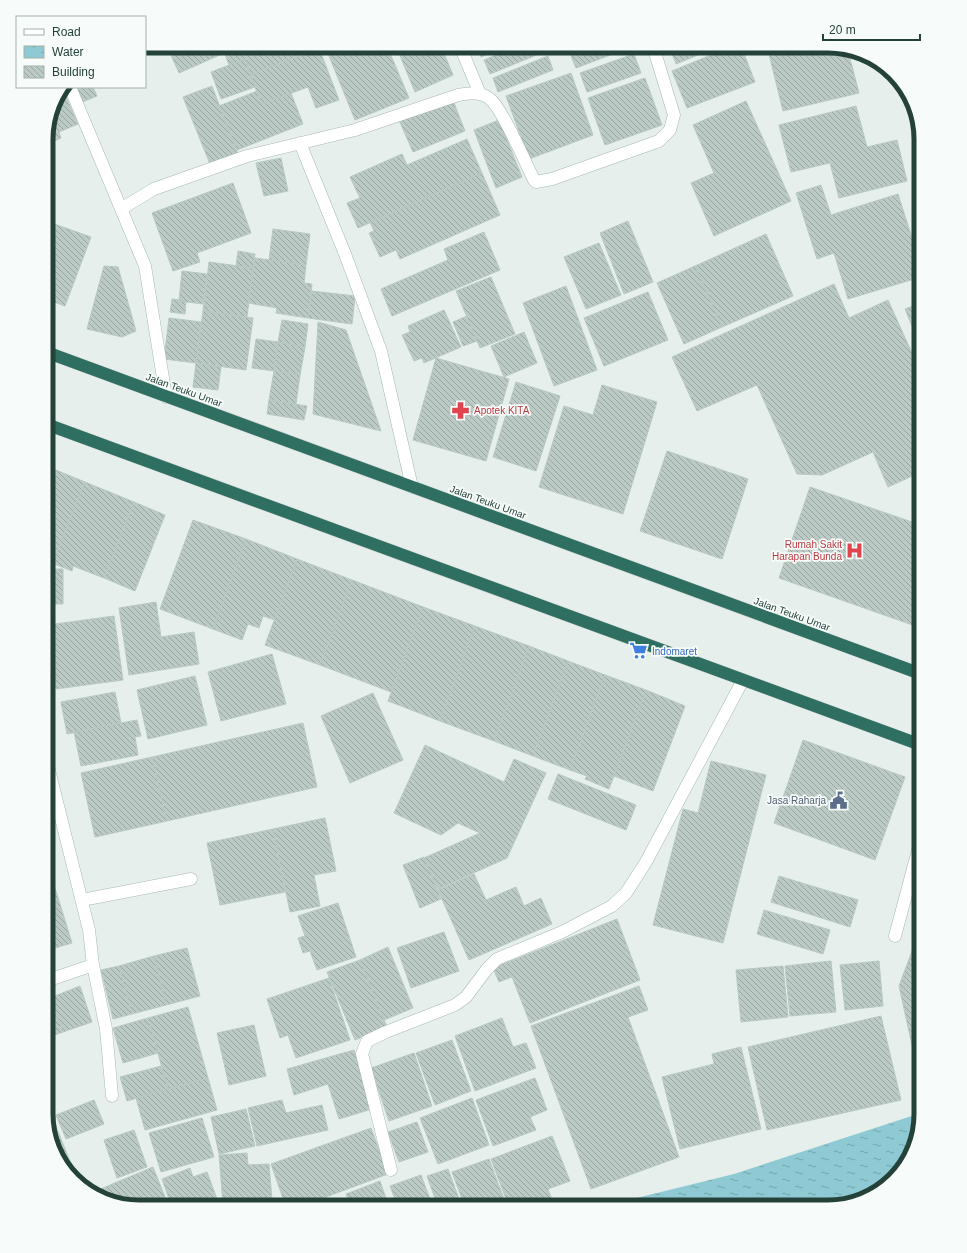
<svg xmlns="http://www.w3.org/2000/svg" width="967" height="1253" viewBox="0 0 967 1253" font-family="Helvetica,sans-serif">
<style>
.water{fill:url(#water-ripples)}
.building{fill:url(#building-back-hatch);stroke:#b8c9c2}
.lines{fill:none;stroke-linecap:round;stroke-linejoin:round}
.lane-casing{stroke:#a8b8b2;stroke-width:13}
.street-casing{stroke:#a8b8b2;stroke-width:13}
.highway-casing{stroke:#c2cac8;stroke-width:13}
.lane{stroke:#fff;stroke-width:12}
.street{stroke:#fff;stroke-width:12}
.highway{stroke:#2f6f62;stroke-width:12}
.labels{text-anchor:middle;dominant-baseline:central;stroke-width:3.5;stroke-linejoin:round;paint-order:stroke}
.street-label{font-size:10px;fill:#24423a;stroke:#f7fbf9}
.health-label{font-size:10px;fill:#be3a42;stroke:#f7fbf9;text-anchor:start}
.shop-label{font-size:10px;fill:#366cbe;stroke:#f7fbf9;text-anchor:start}
.service-label{font-size:10px;fill:#4e5e75;stroke:#f7fbf9;text-anchor:end}
.rim{fill:none;stroke:#24423a;stroke-width:5}
</style>
<defs>
<pattern id="water-ripples" width="26" height="14" patternUnits="userSpaceOnUse"><rect width="26" height="14" fill="#8ec9d4"/><path d="M2 4q2-2 4 0t4 0M15 11q2-2 4 0t4 0" fill="none" stroke="#74a5ad"/></pattern>
<pattern id="building-back-hatch" width="6" height="6" patternUnits="userSpaceOnUse"><rect width="6" height="6" fill="#bbcac4"/><path d="M-1 5l2 2M0 0l6 6M5-1l2 2" fill="none" stroke="#98a6a0"/></pattern>
</defs>
<rect width="100%" height="100%" fill="#e6efeb"/>
<path class="water" d="M921 1113 909 1160 884 1186 811 1207H600L734 1174Z"/>
<path class="building" d="M167 46H218L222 54 179 73Z
M222 46H318L319 48 250 75 245 59 229 65Z
M339 46H387L409 98 355 120 327 51Z
M396 46H441L453 75 415 92Z
M477 46H509L481 57Z
M518 46H542L544 52 490 74 484 60Z
M567 46H628L629 48 576 68Z
M669 46H720L676 64Z
M733 46H741L755 82 687 108 672 71Z
M767 46H834L848 51 859 93 783 111Z
M319 48 339 100 316 108 308 87 262 104 250 75Z
M634 54 641 73 587 92 580 73Z
M548 56 553 70 498 92 493 78Z
M245 59 255 87 221 99 211 72Z
M571 73 593 135 529 159 506 96Z
M645 78 662 125 605 145 588 98Z
M212 86 238 154 210 164 183 97Z
M73 87H93L97 96 80 103Z
M257 91 262 104 291 93 303 124 237 150 219 106Z
M66 97 78 124 59 132 61 138 46 145V133L54 102Z
M452 98 465 131 413 152 399 120Z
M746 101 791 201 714 236 691 183 714 173 693 125Z
M856 106 867 147 897 140 907 181 839 198 830 163 791 172 779 125Z
M499 120 522 177 496 188 474 130Z
M467 139 482 173 358 228 347 203 360 198 350 177 402 154 407 165Z
M281 158 288 191 264 196 256 163Z
M482 173 500 215 400 259 396 250 380 257 369 233 374 231 370 222Z
M233 183 251 233 197 253 200 262 173 271 152 213Z
M821 185 831 215 898 194 921 266V277L848 299 834 253 817 259 796 193Z
M46 221 91 237 65 306 46 299Z
M628 221 653 282 624 294 600 233Z
M273 229 310 234 306 265 269 260Z
M484 232 500 270 392 316 381 289 448 260 444 249Z
M766 234 793 296 722 327 695 266Z
M599 243 621 295 586 309 564 257Z
M238 251 255 254 253 268 236 266Z
M255 258 306 265 304 283 312 284 308 318 276 313 277 308 248 303Z
M209 262 253 268 247 317 203 311Z
M104 266 118 267 136 331 122 337 87 329Z
M695 266 722 327 684 344 657 283Z
M182 271 207 274 203 304 179 301Z
M491 277 515 334 480 348 456 291Z
M834 284 849 318 888 300 921 373V472L888 487 873 452 822 475 797 474 757 385 697 411 672 357Z
M566 286 597 370 554 386 523 303Z
M312 291 355 296 352 324 308 318Z
M648 292 668 340 604 366 584 318Z
M172 299 186 301 185 314 170 312Z
M921 303V340L918 341 905 309Z
M444 310 461 347 424 363 422 358 414 361 402 335 410 332 408 326Z
M203 311 253 318 246 370 196 363Z
M467 316 477 341 463 346 453 322Z
M169 318 201 322 196 363 164 359Z
M282 320 308 324 305 347 278 342Z
M318 322 346 330 381 431 313 414Z
M524 332 537 363 504 377 491 346Z
M256 339 278 342 274 371 252 368Z
M278 342 305 347 300 375 274 371Z
M436 358 509 379 486 461 413 440Z
M196 363 221 367 218 390 193 387Z
M274 371 300 375 296 404 269 400Z
M516 382 560 396 536 471 493 457Z
M602 385 657 402 623 514 539 487 564 406 593 415Z
M269 400 307 406 304 420 267 414Z
M667 451 748 479 722 559 640 531Z
M46 466 85 482 52 563 46 560Z
M85 482 134 502 104 578 73 566 72 571 52 563Z
M810 487 912 522 921 494V628L779 578Z
M134 502 165 515 135 591 104 578Z
M193 520 246 539 213 629 160 609Z
M246 539 297 559 275 620 263 616 259 628 248 624 242 640 213 629Z
M297 559 352 580 320 665 265 645Z
M46 569H63V604H46Z
M352 580 423 607 391 692 320 665Z
M156 602 161 637 194 632 199 664 129 675 119 608Z
M423 607 475 626 440 721 388 701Z
M114 616 123 680 56 689 48 625Z
M475 626 529 646 494 741 440 721Z
M529 646 568 661 533 756 494 741Z
M272 654 286 704 221 721 208 672Z
M568 661 605 675 570 770 533 756Z
M605 675 646 690 609 789 585 779 587 776 570 770Z
M195 676 207 725 148 739 137 690Z
M646 690 685 706 653 791 614 776Z
M115 692 121 723 67 734 61 702Z
M373 693 403 760 350 783 321 716Z
M137 720 141 736 135 737 138 755 81 766 74 732Z
M303 723 317 787 167 821 152 757Z
M803 740 905 777 875 860 774 823Z
M425 745 504 782 514 759 546 773 507 858 438 889 424 858 480 833 458 823 441 835 394 813Z
M152 757 167 821 95 837 81 773Z
M711 761 766 775 723 943 653 925 683 809 698 813Z
M558 774 636 805 626 830 548 799Z
M325 818 336 871 314 875 320 906 290 912 273 829Z
M273 829 285 892 220 905 207 843Z
M424 857 441 899 420 908 403 865Z
M474 874 486 900 516 887 524 906 541 898 552 924 469 960 438 890Z
M51 875 72 943 48 950 50 956 46 957V876Z
M779 876 858 900 850 927 771 902Z
M338 903 356 957 317 970 310 951 303 953 298 938 305 936 298 916Z
M764 910 830 930 823 954 757 934Z
M617 919 640 980 530 1023 512 977 499 982 493 968Z
M921 927V1077H919L899 986Z
M444 932 459 971 411 988 397 948Z
M388 947 413 1008 384 1020 360 960Z
M187 948 200 996 166 1005 154 956Z
M154 956 166 1005 132 1014 119 966Z
M360 960 387 1027 355 1040 327 972Z
M831 961 836 1012 790 1016 785 966Z
M879 961 883 1006 845 1010 840 965Z
M119 966 132 1014 113 1019 101 970Z
M783 966 788 1017 741 1022 736 970Z
M329 978 350 1040 296 1058 288 1035 280 1038 267 999Z
M80 986 92 1022 63 1032 50 998Z
M639 986 648 1010 628 1017 679 1157 591 1189 531 1026Z
M50 998 63 1032 46 1038V999Z
M188 1007 208 1078 168 1089 148 1018Z
M881 1016 901 1100 767 1130 748 1047Z
M148 1018 158 1053 123 1063 113 1028Z
M502 1018 513 1047 526 1043 536 1068 475 1091 455 1036Z
M254 1025 266 1076 229 1085 217 1033Z
M452 1040 471 1091 435 1105 416 1053Z
M741 1047 761 1129 680 1149 662 1077 714 1064 712 1054Z
M354 1050 372 1109 339 1119 328 1084 294 1095 287 1069Z
M414 1053 432 1106 389 1121 371 1068Z
M161 1066 168 1089 127 1101 120 1077Z
M208 1078 217 1110 145 1130 136 1098Z
M535 1078 547 1110 530 1117 536 1130 493 1146 476 1100Z
M472 1098 489 1145 438 1164 420 1118Z
M46 1099 54 1122 49 1123 46 1114Z
M94 1100 104 1124 66 1139 56 1115Z
M282 1100 286 1113 322 1105 328 1130 257 1146 248 1108Z
M246 1109 255 1146 219 1154 211 1117Z
M202 1118 214 1157 161 1172 149 1133Z
M417 1122 428 1152 399 1162 388 1132Z
M55 1124 78 1181 62 1165 50 1126Z
M371 1128 388 1174 326 1197 330 1207H286L271 1164Z
M134 1130 147 1167 117 1178 104 1140Z
M552 1136 570 1181 548 1189 553 1203 543 1207H509L491 1159Z
M247 1153 248 1165 269 1164 272 1200 223 1204 219 1155Z
M489 1159 507 1207H465L452 1172Z
M153 1167 169 1207H139L91 1193Z
M190 1168 193 1177 207 1172 217 1199 195 1207H172L162 1179Z
M448 1169 462 1207H438L427 1176Z
M421 1175 433 1207H398L390 1186Z
M380 1181 389 1207H351L346 1194Z"/>
<g class="lines">
<defs>
<path id="lane" d="M82 900 191 879"/>
<path id="street" d="M460 46 480 94
M70 87 145 266 166 397
M300 143 345 254 381 351 412 487
M121 209 154 189 247 156 355 130 458 95C469 93 480 91 490 99 502 108 526 164 534 180L536 182 552 179 659 141 670 130 674 115 653 46
M895 936 921 839
M93 965 106 1029 112 1096
M46 981 93 965 89 930 46 758
M391 1170 362 1054 367 1041 386 1032 455 1005 466 997 487 969 497 959 562 932 612 906 626 893 646 862 743 680"/>
<path id="highway" d="M46 352 921 674
M46 424 921 745"/>
</defs>
<use href="#lane" class="lane-casing"/>
<use href="#street" class="street-casing"/>
<use href="#highway" class="highway-casing"/>
<use href="#lane" class="lane"/>
<use href="#street" class="street"/>
<use href="#highway" class="highway"/>
</g>
<defs>
<symbol id="pharmacy-bare" viewBox="-9 -9 18 18"><path d="M-2-6h4v4h4v4h-4v4h-4v-4h-4v-4h4Z" fill="#e0444e" stroke="#f7fbf9" stroke-width="2.5" paint-order="stroke"/></symbol>
<symbol id="hospital-bare" viewBox="-9 -9 18 18"><path d="M-5-5h3v3.5h4V-5h3V5h-3V1.5h-4V5h-3Z" fill="#e0444e" stroke="#f7fbf9" stroke-width="2.5" paint-order="stroke"/></symbol>
<symbol id="supermarket-bare" viewBox="-9 -9 18 18"><path d="M-6-5.5h2.5l.6 2H6L4.5 2H-2.5L-4.4-4H-6ZM-1.5 3.2a1.3 1.3 0 1 0 .1 0ZM3 3.2a1.3 1.3 0 1 0 .1 0Z" fill="#3f7fe0" stroke="#f7fbf9" stroke-width="2.5" paint-order="stroke"/></symbol>
<symbol id="civic-bare" viewBox="-9 -9 18 18"><path d="M-.6-6.5H3V-4.5H.6V-3L4-1V1h2V6H-6V1h2V-1L-.6-3ZM-1.2 2.5V6h2.4V2.5Z" fill="#5c6f8a" stroke="#f7fbf9" stroke-width="2.5" paint-order="stroke"/></symbol>
</defs>
<g fill-rule="evenodd">
<use href="#pharmacy-bare" x="448" y="398" width="25" height="25"/>
<use href="#hospital-bare" x="842" y="538" width="25" height="25"/>
<use href="#supermarket-bare" x="626" y="638" width="25" height="25"/>
<use href="#civic-bare" x="826" y="788" width="25" height="25"/>
</g>
<g class="labels">
<g class="street-label">
<text transform="translate(184 390) rotate(20)">Jalan Teuku Umar</text>
<text transform="translate(488 502) rotate(20)">Jalan Teuku Umar</text>
<text transform="translate(792 614) rotate(20)">Jalan Teuku Umar</text>
</g>
<g class="health-label">
<text x="474" y="410">Apotek KITA</text>
<text x="842" y="544" text-anchor="end">Rumah Sakit<tspan x="842" dy="12">Harapan Bunda</tspan></text>
</g>
<g class="shop-label">
<text x="652" y="651">Indomaret</text>
</g>
<g class="service-label">
<text x="826" y="800">Jasa Raharja</text>
</g>
</g>
<path d="M0 0H967V1253H0ZM139 53H828A86 86 0 0 1 914 139V1114A86 86 0 0 1 828 1200H139A86 86 0 0 1 53 1114V139A86 86 0 0 1 139 53Z" fill="#f7fbf9" fill-rule="evenodd"/>
<path class="rim" d="M139 53H828A86 86 0 0 1 914 139V1114A86 86 0 0 1 828 1200H139A86 86 0 0 1 53 1114V139A86 86 0 0 1 139 53Z"/>
<rect x="16" y="16" width="130" height="72" fill="#f7fbf9" stroke="#a3b1ad"/>
<rect x="24" y="29" width="20" height="6" fill="#ffffff" stroke="#a3b1ad"/>
<text x="52" y="36" font-size="12" fill="#24423a">Road</text>
<rect x="24" y="46" width="20" height="12" fill="url(#water-ripples)" stroke="#a3b1ad"/>
<text x="52" y="56" font-size="12" fill="#24423a">Water</text>
<rect x="24" y="66" width="20" height="12" fill="url(#building-back-hatch)" stroke="#a3b1ad"/>
<text x="52" y="76" font-size="12" fill="#24423a">Building</text>
<path d="M823 34v6h97v-6" fill="none" stroke="#24423a" stroke-width="2"/>
<text x="829" y="34" font-size="12" fill="#24423a" stroke="#f7fbf9" stroke-width="3" paint-order="stroke">20 m</text>
</svg>
